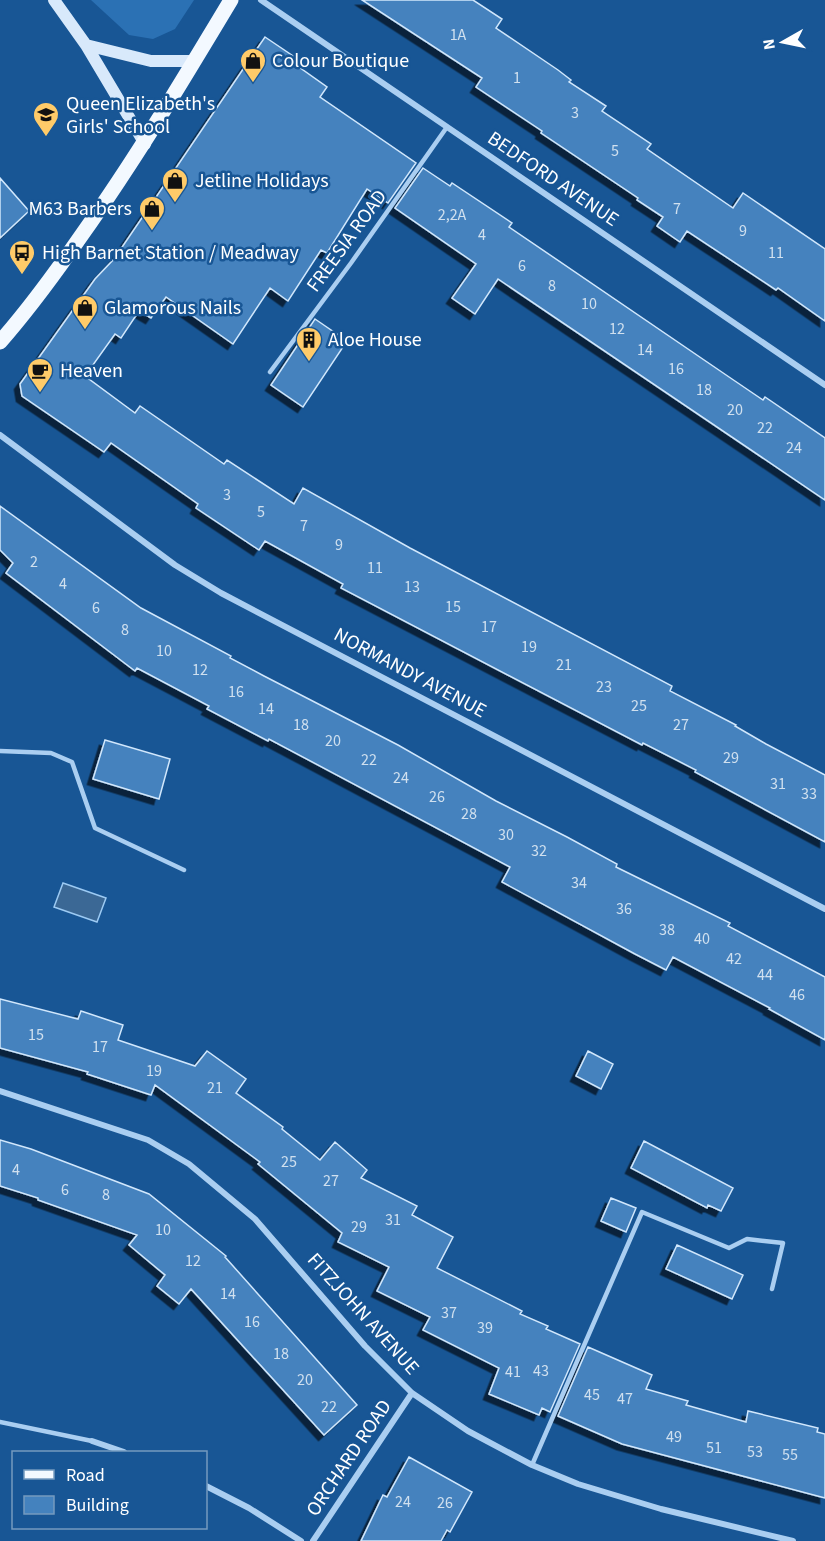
<svg xmlns="http://www.w3.org/2000/svg" width="825" height="1541" viewBox="0 0 825 1541" font-family="'Source Sans 3',sans-serif">
<style>
.green{fill:#2b71b4}
.water{fill:#3b6895;stroke:#9ccaf3;stroke-width:1.5}
.building{fill:#4482be;stroke:#d1e7fc;stroke-width:1.5;filter:url(#shadow)}
.lines{fill:none;stroke-linecap:round;stroke-linejoin:round}
.lane{stroke:#aacef1;stroke-width:4.5}
.street{stroke:#aacef1;stroke-width:6}
.secondary{stroke:#d8e9fb;stroke-width:12}
.primary{stroke:#f3f9ff;stroke-width:15}
.labels{text-anchor:middle;dominant-baseline:central;stroke-width:5;stroke-linejoin:round;paint-order:stroke}
.number-label{font-size:16px;fill:#d0e0ef}
.poi-label{font-size:20px;fill:#fff;stroke:#185695;text-anchor:start}
.street-label{font-size:20px;fill:#fff;stroke:#185695}
</style>
<defs>
<filter id="shadow"><feDropShadow dx="-5.5" dy="5.5" stdDeviation="0" flood-color="#0009"/></filter>
</defs>
<rect width="100%" height="100%" fill="#185695"/>
<path class="green" d="M91 0H194L175 29 153 39 129 35Z"/>
<path class="water" d="M63 883 106 898 97 922 54 907Z"/>
<path class="building" d="M362 0H473L502 19 496 28 558 70 571 80 569 82 606 106 602 111 651 144 647 149 733 208 743 193 825 249V321L778 288 776 290 687 231 680 242 657 226 663 217 637 200 638 198 541 133 542 131 476 87 482 78Z
M265 37 302 62 299 67 327 87 320 97 416 163 388 203 367 189 327 253 321 250 288 301 270 288 233 344 166 297 151 318 139 311 121 338 115 334 85 376 135 413 140 406 224 464 227 460 294 504 303 488 410 548 672 686 670 691 736 725 735 726 766 744 825 775V842L695 772 696 770 643 743 642 745 341 588 343 584 265 541 259 550 196 508 198 504 111 443 104 452 22 396 20 384 95 279 114 259Z
M423 168 450 186 452 183 512 223 509 227 732 379 763 400 765 397 825 438V500L498 279 475 314 452 298 476 264 395 208Z
M0 178 29 211 0 238Z
M315 319 347 341 303 407 271 385Z
M0 506 141 608 231 656 230 658 264 676 398 745 496 801 567 837 617 864 616 867 730 923 728 926 825 977V1040L769 1009 770 1008 673 957 666 970 635 954 502 882 510 867 269 739 268 741 207 709 209 706 137 668 135 671 6 573 13 563 0 550Z
M105 740 170 759 159 799 93 779Z
M0 999 78 1019 81 1011 123 1025 118 1040 195 1066 207 1051 246 1079 236 1093 283 1127 282 1129 320 1160 335 1142 367 1170 361 1178 417 1206 412 1215 453 1237 437 1268 522 1311 520 1314 548 1326 546 1329 580 1344 550 1412 542 1408 539 1415 489 1394 499 1368 423 1330 430 1317 377 1291 389 1267 338 1242 342 1233 258 1164 260 1162 155 1085 151 1095 87 1074 88 1072 0 1048Z
M588 1051 613 1064 601 1089 576 1076Z
M0 1140 31 1149 149 1194 226 1256 225 1257 357 1405 324 1435 191 1289 179 1304 157 1286 165 1275 129 1245 137 1235 38 1200V1198L0 1186Z
M644 1141 733 1188 721 1211 708 1205 707 1208 631 1168Z
M611 1198 636 1208 626 1232 601 1221Z
M677 1245 743 1275 732 1299 666 1269Z
M588 1347 652 1375 646 1389 688 1401 686 1405 746 1422 748 1411 818 1428 817 1432 825 1434V1498L622 1444 558 1416Z
M409 1457 472 1492 450 1532 447 1530 441 1541H361L383 1495 387 1497Z"/>
<g class="lines">
<path class="lane" d="M270 372 351 263 447 127
M0 751 51 753 72 762 95 828 184 870
M0 1422 92 1441
M532 1465 642 1212 729 1248 747 1239 783 1243 772 1289"/>
<path class="street" d="M261 0 825 385
M0 435 175 565 221 593 825 909
M0 1091 148 1140 189 1164 255 1219 365 1346 412 1393 468 1431 532 1465 578 1484 661 1509 793 1541
M92 1441 124 1452
M206 1486 249 1508 301 1541
M313 1541 412 1393"/>
<path class="secondary" d="M54 0 86 45 145 144
M86 45 151 61H194"/>
<path class="primary" d="M0 342C29 309 56 272 81 236 135 160 183 80 231 0"/>
</g>
<defs>
<symbol id="shop-pin" viewBox="-11 -11 22 30"><path d="M0 17L-7.5 6A9.5 9.5 0 1 1 7.5 6Z" fill="#ffcb69" stroke="#185695"/><path d="M-5-2.5h2.3a2.7 3.5 0 0 1 5.4 0H5L5.5 6h-11ZM-1.5-2.5h3a1.5 2.3 0 0 0-3 0Z" fill="#111"/></symbol>
<symbol id="school-pin" viewBox="-11 -11 22 30"><path d="M0 17L-7.5 6A9.5 9.5 0 1 1 7.5 6Z" fill="#ffcb69" stroke="#185695"/><path d="M0-5L7-2L0 1L-7-2ZM-4 1L0 2.5L4 1V4Q0 6-4 4Z" fill="#111"/></symbol>
<symbol id="bus-pin" viewBox="-11 -11 22 30"><path d="M0 17L-7.5 6A9.5 9.5 0 1 1 7.5 6Z" fill="#ffcb69" stroke="#185695"/><path d="M-5-6H5V4H4V6H2V4H-2V6H-4V4H-5ZM-3.5-4V0h7V-4ZM-3.5 1.2v1.5H-2V1.2ZM2 1.2v1.5H3.5V1.2Z" fill="#111"/></symbol>
<symbol id="building-pin" viewBox="-11 -11 22 30"><path d="M0 17L-7.5 6A9.5 9.5 0 1 1 7.5 6Z" fill="#ffcb69" stroke="#185695"/><path d="M-4-6H4V6H1V3H-1V6H-4ZM-2.5-4.3h1.7v1.8h-1.7ZM.8-4.3h1.7v1.8H.8ZM-2.5-1h1.7V.8h-1.7ZM.8-1h1.7V.8H.8Z" fill="#111"/></symbol>
<symbol id="cafe-pin" viewBox="-11 -11 22 30"><path d="M0 17L-7.5 6A9.5 9.5 0 1 1 7.5 6Z" fill="#ffcb69" stroke="#185695"/><path d="M-5.5-4.5H6V0H3Q3 3.5 0 3.5H-2.5Q-5.5 3.5-5.5 0ZM3-3.2v2h1.7v-2ZM-6 4.5H4V6H-6Z" fill="#111"/></symbol>
</defs>
<g fill-rule="evenodd">
<use href="#shop-pin" x="238" y="46" width="30" height="40"/>
<use href="#school-pin" x="31" y="100" width="30" height="40"/>
<use href="#shop-pin" x="160" y="166" width="30" height="40"/>
<use href="#shop-pin" x="137" y="194" width="30" height="40"/>
<use href="#bus-pin" x="7" y="238" width="30" height="40"/>
<use href="#shop-pin" x="70" y="293" width="30" height="40"/>
<use href="#building-pin" x="294" y="325" width="30" height="40"/>
<use href="#cafe-pin" x="25" y="356" width="30" height="40"/>
</g>
<g class="labels">
<g class="number-label">
<text x="458" y="35">1A</text>
<text x="517" y="78">1</text>
<text x="575" y="113">3</text>
<text x="615" y="151">5</text>
<text x="677" y="209">7</text>
<text x="452" y="215">2,2A</text>
<text x="743" y="231">9</text>
<text x="482" y="235">4</text>
<text x="776" y="253">11</text>
<text x="522" y="266">6</text>
<text x="552" y="286">8</text>
<text x="589" y="304">10</text>
<text x="617" y="329">12</text>
<text x="645" y="350">14</text>
<text x="676" y="369">16</text>
<text x="704" y="390">18</text>
<text x="735" y="410">20</text>
<text x="765" y="428">22</text>
<text x="794" y="448">24</text>
<text x="227" y="495">3</text>
<text x="261" y="512">5</text>
<text x="304" y="526">7</text>
<text x="339" y="545">9</text>
<text x="34" y="562">2</text>
<text x="375" y="568">11</text>
<text x="63" y="584">4</text>
<text x="412" y="587">13</text>
<text x="453" y="607">15</text>
<text x="96" y="608">6</text>
<text x="489" y="627">17</text>
<text x="125" y="630">8</text>
<text x="529" y="647">19</text>
<text x="164" y="651">10</text>
<text x="564" y="665">21</text>
<text x="200" y="670">12</text>
<text x="604" y="687">23</text>
<text x="236" y="692">16</text>
<text x="639" y="706">25</text>
<text x="266" y="709">14</text>
<text x="301" y="725">18</text>
<text x="681" y="725">27</text>
<text x="333" y="741">20</text>
<text x="731" y="758">29</text>
<text x="369" y="760">22</text>
<text x="401" y="778">24</text>
<text x="778" y="784">31</text>
<text x="809" y="794">33</text>
<text x="437" y="797">26</text>
<text x="469" y="814">28</text>
<text x="506" y="835">30</text>
<text x="539" y="851">32</text>
<text x="579" y="883">34</text>
<text x="624" y="909">36</text>
<text x="667" y="930">38</text>
<text x="702" y="939">40</text>
<text x="734" y="959">42</text>
<text x="765" y="975">44</text>
<text x="797" y="995">46</text>
<text x="36" y="1035">15</text>
<text x="100" y="1047">17</text>
<text x="154" y="1071">19</text>
<text x="215" y="1088">21</text>
<text x="289" y="1162">25</text>
<text x="16" y="1170">4</text>
<text x="331" y="1181">27</text>
<text x="65" y="1190">6</text>
<text x="106" y="1195">8</text>
<text x="393" y="1220">31</text>
<text x="359" y="1227">29</text>
<text x="163" y="1230">10</text>
<text x="193" y="1261">12</text>
<text x="228" y="1294">14</text>
<text x="449" y="1313">37</text>
<text x="252" y="1322">16</text>
<text x="485" y="1328">39</text>
<text x="281" y="1354">18</text>
<text x="541" y="1371">43</text>
<text x="513" y="1372">41</text>
<text x="305" y="1380">20</text>
<text x="592" y="1395">45</text>
<text x="625" y="1399">47</text>
<text x="329" y="1407">22</text>
<text x="674" y="1437">49</text>
<text x="714" y="1448">51</text>
<text x="755" y="1452">53</text>
<text x="790" y="1455">55</text>
<text x="403" y="1502">24</text>
<text x="445" y="1503">26</text>
</g>
<g class="poi-label">
<text x="272" y="61">Colour Boutique</text>
<text x="66" y="104">Queen Elizabeth's<tspan x="66" dy="23">Girls' School</tspan></text>
<text x="195" y="181">Jetline Holidays</text>
<text x="132" y="209" text-anchor="end">M63 Barbers</text>
<text x="42" y="253">High Barnet Station / Meadway</text>
<text x="104" y="308">Glamorous Nails</text>
<text x="328" y="340">Aloe House</text>
<text x="60" y="371">Heaven</text>
</g>
<g class="street-label">
<text transform="translate(553 179) rotate(34)">BEDFORD AVENUE</text>
<text transform="translate(347 241) rotate(-54)">FREESIA ROAD</text>
<text transform="translate(410 673) rotate(28)">NORMANDY AVENUE</text>
<text transform="translate(363 1314) rotate(48)">FITZJOHN AVENUE</text>
<text transform="translate(349 1458) rotate(-56)">ORCHARD ROAD</text>
</g>
</g>
<rect x="12" y="1451" width="195" height="78" fill="#185695" stroke="#749abf" stroke-width="1.5"/>
<rect x="24" y="1470" width="30" height="9" fill="#f3f9ff" stroke="#749abf" stroke-width="1.5"/>
<text x="66" y="1481" font-size="18" fill="#ffffff">Road</text>
<rect x="24" y="1496" width="30" height="18" fill="#4482be" stroke="#749abf" stroke-width="1.5"/>
<text x="66" y="1511" font-size="18" fill="#ffffff">Building</text>
<g transform="translate(783 42) rotate(261)" stroke="#185695" stroke-width="4.5" paint-order="stroke">
<path d="M0-4.5L10 22L0 15L-10 22Z" fill="#ffffff"/>
<text y="-9" font-size="16" font-weight="bold" text-anchor="middle" fill="#ffffff">N</text>
</g>
</svg>
